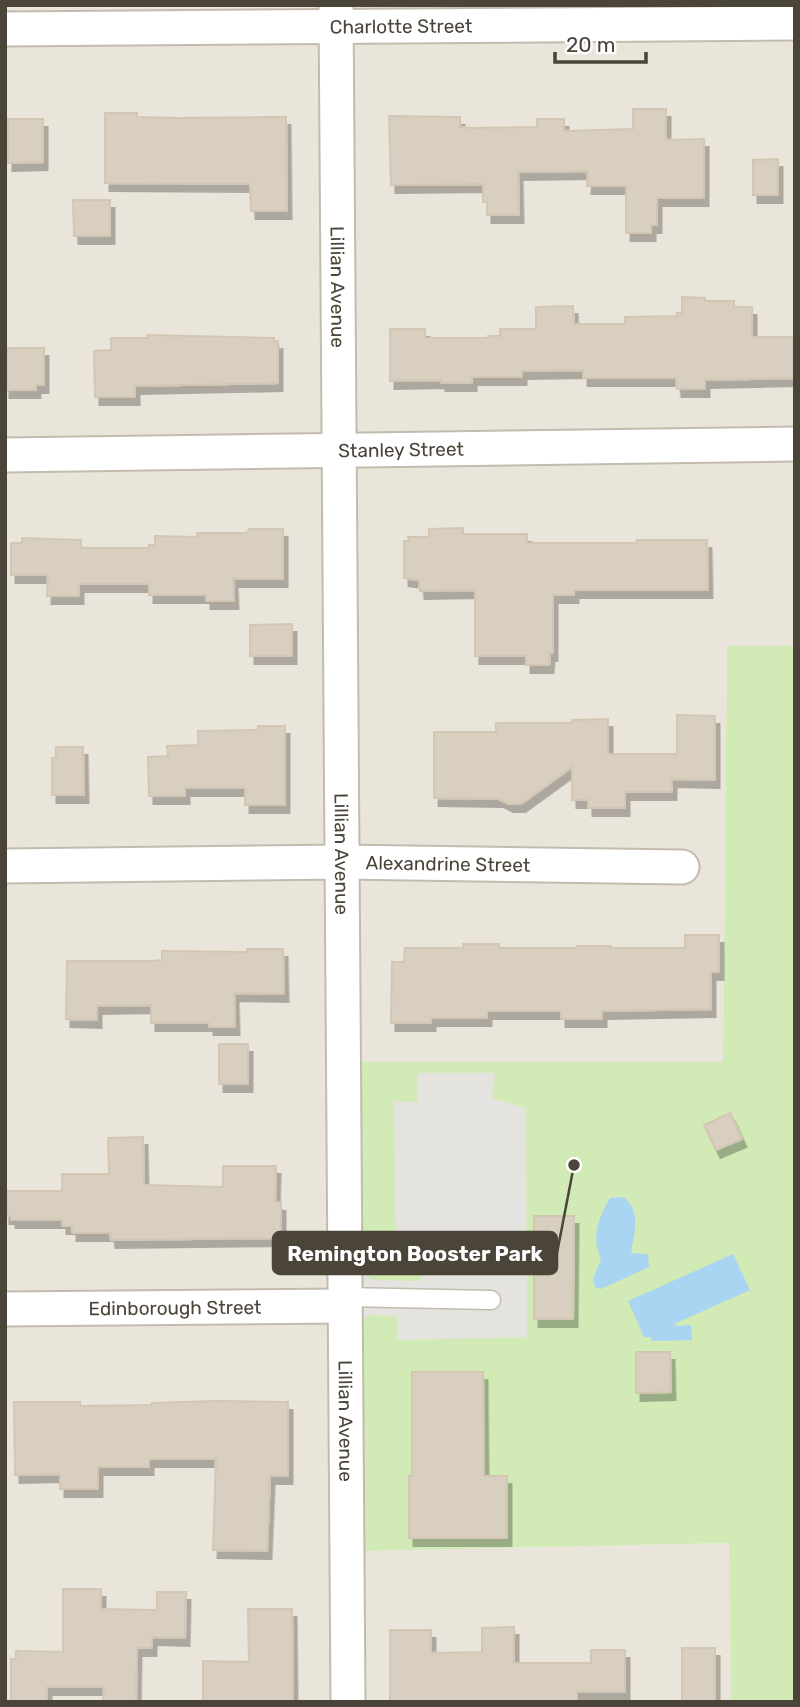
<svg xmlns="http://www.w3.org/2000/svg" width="800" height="1707" viewBox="0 0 800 1707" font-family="Rubik,sans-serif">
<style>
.residential{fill:#eae5da}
.green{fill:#d2eab5}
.parking{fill:#e5e3e0}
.water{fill:#a9d4f2}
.building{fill:#d8cfc1;stroke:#d3c7b4;stroke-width:2;filter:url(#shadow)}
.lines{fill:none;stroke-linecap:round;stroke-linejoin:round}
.lane-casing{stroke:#c2bbae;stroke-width:21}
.street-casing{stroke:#c2bbae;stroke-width:37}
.lane{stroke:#fff;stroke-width:18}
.street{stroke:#fff;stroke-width:33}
.labels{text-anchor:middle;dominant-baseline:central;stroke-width:6;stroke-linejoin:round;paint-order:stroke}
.street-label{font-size:19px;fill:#4b4439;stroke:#fff}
.leader{fill:none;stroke:#4b4439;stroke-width:2.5}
.callout-dot{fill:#4b4439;stroke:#fff;stroke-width:2.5}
.callout{fill:#4b4439;stroke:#4b4439;stroke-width:2.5}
.callout-label{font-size:21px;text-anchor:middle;font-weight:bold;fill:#fff}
</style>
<defs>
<filter id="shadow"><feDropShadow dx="4.5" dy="8" stdDeviation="0" flood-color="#0004"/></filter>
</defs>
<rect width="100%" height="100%" fill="#f6f3ec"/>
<path class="residential" d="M5 5H795V646L727 647 723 1062H351L365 1551 730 1543 731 1702H5Z"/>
<path class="green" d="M727 646H795V1702H731L729 1543 365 1551 350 1062H723Z"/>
<path class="parking" d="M418 1073H495L492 1098 526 1108 527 1337 397 1340V1316L368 1315 358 1327 357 1268 372 1280 421 1281V1273L396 1274 394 1101 417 1102Z"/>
<path class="water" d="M624 1197C642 1214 634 1231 631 1253L648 1254 649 1267 601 1289 595 1287 593 1279 601 1259C591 1237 598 1218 610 1198Z
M733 1254 750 1290 674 1324 675 1326 691 1325 692 1340 652 1341 651 1337H644L628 1301Z"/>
<path class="building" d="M633 109H666V140L704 139V198H657V225H651V233H626V186H587L588 171 518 172 519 215H487V202H483V184L391 185 389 116 460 117V127L471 128 537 127V119H564V131L633 129Z
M105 113H137V117L177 118 286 117 287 211H251L250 184 105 183Z
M8 119H43V162L8 163Z
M778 159V195H753V160Z
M73 200H110V236H74Z
M682 297 705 298V301H734V307H752V337H795V378L705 380V389H677L676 378H583V370L522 371V377H472V383H441V380L390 381V329H425V338H488V336H500V329H536V307L573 306 574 324H625V317L677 316V313H682Z
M147 335 274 338V342L278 341V383L135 386V397H95L94 351 111 350V338H147Z
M8 348H44V385H36V390H5V352H8Z
M463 528V534H527V543H637V540H707L708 590H574V595H553V653H550L549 665H526V656H475V590L420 591 419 580 404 578V541H409L408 537H429V529Z
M249 529H283V579H233L234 601H206V595H149V584H79V596H47L48 575H11V543H22V538L81 540V548H149V545H155V536L197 537V533H247Z
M292 624V656H250V625Z
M677 715 715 716V780L672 779V792H625V808H588V800H572V767L521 804H509L499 799 434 798V732H496V723H572V720L608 719V754H677Z
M258 726H285V805H245V788H185V796H149L148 757 168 756 167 746 198 745V731L258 730Z
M56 747H83L84 795H52V758H56Z
M685 935H719V972H711V1009L602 1011V1019H561V1011H487V1018H431V1023H391L392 962H404L405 948H463V944H499V948H577V946H611V948H685Z
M247 949H283L284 994 234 993 235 1027H209V1023H151V1005L97 1006V1020L66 1019 67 961H151L162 960V951L247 952Z
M219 1044H248V1084H219Z
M730 1113 742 1139 716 1150 704 1125Z
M143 1137 144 1185 223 1187V1166H276L275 1202 281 1203V1238L111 1240 110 1233H72V1226H62V1220H11V1216H5V1191H62V1174H109L108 1138Z
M534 1216H574L573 1319H534Z
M636 1352H670L671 1392 636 1393Z
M412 1372H483L484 1476H507V1538H409V1476H412Z
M216 1401 288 1402V1476H270L267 1551 213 1550 216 1459H149V1467H98V1489H60V1474L15 1475 14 1402H80V1406L152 1405V1403Z
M63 1589H101V1609L157 1610V1592H186L185 1638 152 1637V1648H137L136 1702H103L104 1687H47V1701H11V1659H16V1651L63 1652Z
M248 1609H292L293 1702H203V1661L249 1662Z
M514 1627V1663H591V1650H625V1692H577V1702H390V1630H431V1653L482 1652V1628Z
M682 1648H715V1702H682Z"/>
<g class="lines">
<defs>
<path id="lane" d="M345 1297 491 1300"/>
<g id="street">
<path id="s1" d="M336 5 348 1702"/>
<path id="s2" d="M5 29 795 23"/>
<path id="s3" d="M5 455 795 444"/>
<path id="s4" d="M5 866 342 862 682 867"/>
<path id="s5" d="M5 1309 345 1306"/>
</g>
</defs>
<use href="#lane" class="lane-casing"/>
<use href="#street" class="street-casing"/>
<use href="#lane" class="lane"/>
<use href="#street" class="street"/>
</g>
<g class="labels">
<g class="street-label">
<text stroke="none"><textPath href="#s2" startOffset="396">Charlotte Street</textPath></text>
<text stroke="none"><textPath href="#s1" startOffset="282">Lillian Avenue</textPath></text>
<text stroke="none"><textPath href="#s3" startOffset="396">Stanley Street</textPath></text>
<text stroke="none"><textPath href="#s1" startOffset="849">Lillian Avenue</textPath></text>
<text stroke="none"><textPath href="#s4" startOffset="443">Alexandrine Street</textPath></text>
<text stroke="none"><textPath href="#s5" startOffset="170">Edinborough Street</textPath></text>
<text stroke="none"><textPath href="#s1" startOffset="1416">Lillian Avenue</textPath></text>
</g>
</g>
<path class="leader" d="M574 1165L557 1253"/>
<circle class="callout-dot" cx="574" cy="1165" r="7"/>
<rect class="callout" x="273" y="1232" width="284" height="42" rx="7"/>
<g class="callout-label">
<text x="415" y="1261">Remington Booster Park</text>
</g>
<rect width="800" height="1707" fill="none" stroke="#4b4439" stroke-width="14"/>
<path d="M555 52v10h91v-10" fill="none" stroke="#4b4439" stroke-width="3.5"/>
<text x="566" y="52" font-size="21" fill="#4b4439" stroke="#ffffff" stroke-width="5" paint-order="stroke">20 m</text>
</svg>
